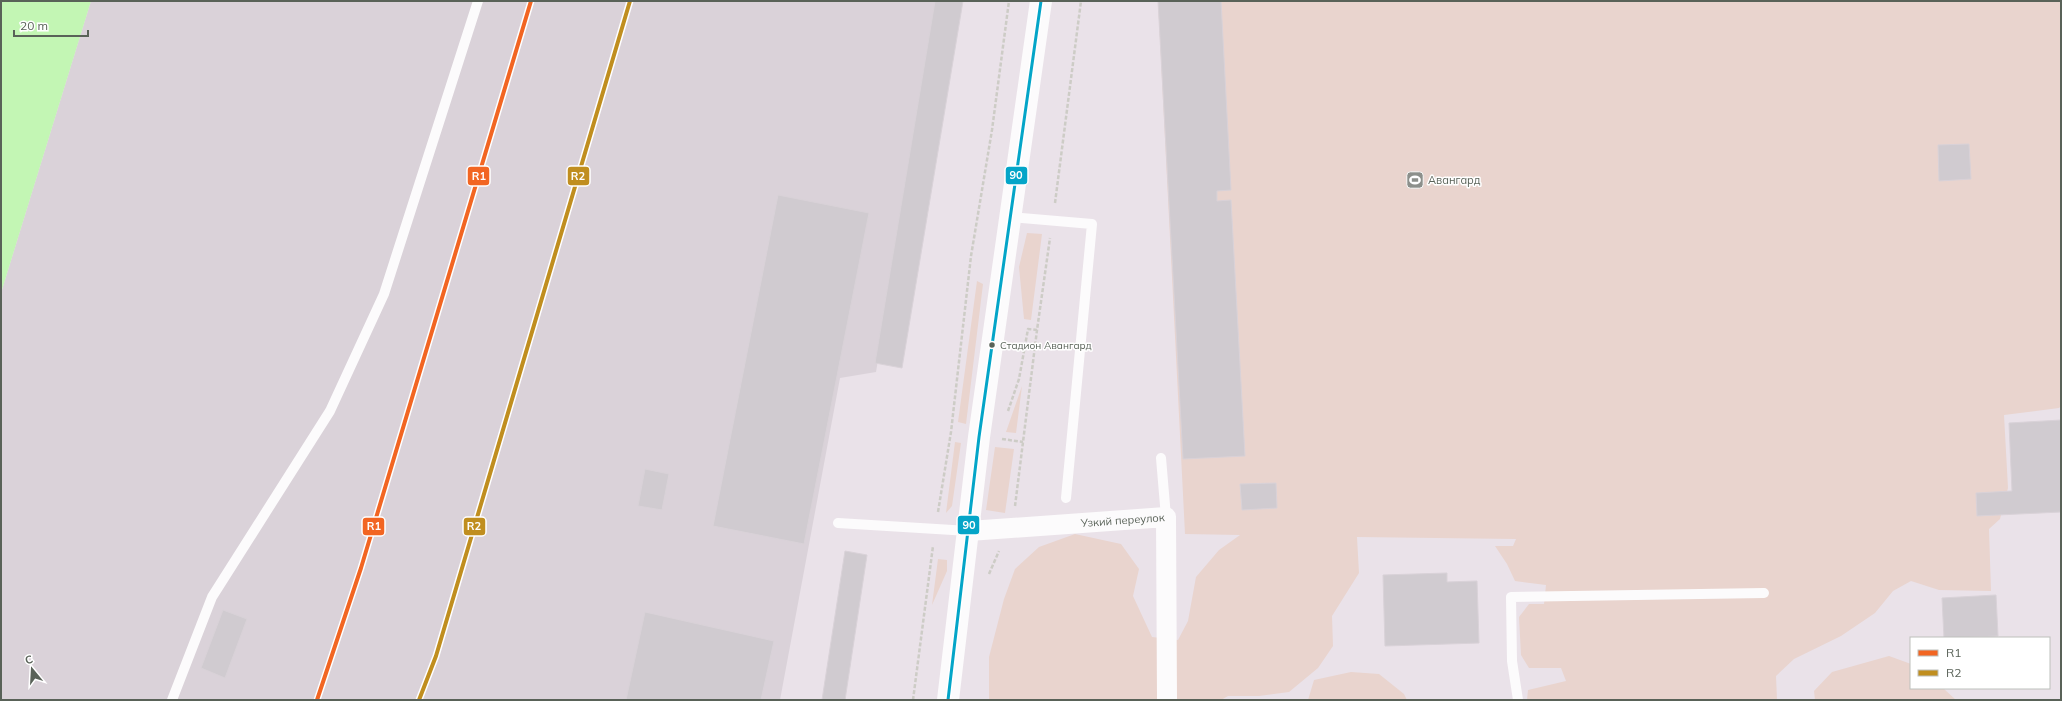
<svg xmlns="http://www.w3.org/2000/svg" width="2062" height="701" viewBox="0 0 2062 701" font-family="Mulish,sans-serif">
<style>
.industrial{fill:#dad2d9}
.green{fill:#e9d4ce}
.water{fill:#c3f6b4}
.building{fill:#d0cbd0;stroke:#d9d2d8}
.lines{fill:none;stroke-linecap:round;stroke-linejoin:round}
.path{stroke:#cdccc6;stroke-width:2.5;stroke-dasharray:4 2;stroke-linecap:butt}
.service{stroke:#fcfbfc;stroke-width:10}
.minor{stroke:#fcfbfc;stroke-width:20}
.secondary{stroke:#fcfbfc;stroke-width:22}
.bus-1-casing{stroke:#fff;stroke-width:6}
.bus-1{stroke:#04a5c8;stroke-width:3}
.rail-1-casing{stroke:#fff;stroke-width:7}
.rail-2-casing{stroke:#fff;stroke-width:7}
.rail-1{stroke:#f26522;stroke-width:4}
.rail-2{stroke:#c08e1f;stroke-width:4}
.bus-dot{fill:#596258;stroke:#fff;stroke-width:1.5}
.labels{text-anchor:middle;dominant-baseline:central;stroke-width:3;stroke-linejoin:round;paint-order:stroke}
.bus-label{font-size:10px;fill:#596258;stroke:#fff;text-anchor:start}
.poi-label{font-size:11px;fill:#596258;stroke:#fff;text-anchor:start}
.street-label{font-size:11px;fill:#596258;stroke:#fff}
.line-badge{stroke:#fff;stroke-width:1.5}
.badge-label{font-size:11px;text-anchor:middle;font-weight:bold;fill:#fff}
</style>
<rect width="100%" height="100%" fill="#eae2e9"/>
<path class="industrial" d="M91 1H938L876 372 840 378 780 700H1V293Z"/>
<path class="green" d="M1158 1H2061V406L2059 408 2004 415 2008 488 2000 519 1989 529 1991 591 1939 590 1911 581 1893 591 1875 613 1841 636 1794 659 1776 676 1777 700H1527L1528 690 1566 681 1561 668H1529L1521 655 1519 617 1529 604H1544L1546 585 1515 581 1507 564 1495 546H1513L1516 539 1357 537 1359 573 1332 616 1333 646 1318 668 1289 692 1259 696H1228L1221 700H989V657L1004 599 1015 569 1039 547 1075 534 1121 544 1139 569 1133 596 1152 637 1178 640 1188 621 1196 577 1219 550 1240 535 1185 534Z
M1027 233 1042 234 1031 320 1024 319 1019 267Z
M977 281 983 284 966 424 958 422Z
M1022 386 1016 433 1006 432Z
M955 442 961 443 952 506 946 513Z
M995 447 1014 449 1005 513 986 510Z
M938 559 947 560V571L932 605Z
M1889 656 1911 664V688H1943L1956 700H1815L1814 691 1832 672Z
M1351 672 1379 674 1404 694 1407 700H1308L1314 680Z"/>
<path class="water" d="M1 1H91L1 293Z"/>
<path class="building" d="M935 1H963L902 368 875 363Z
M1158 1H1221L1231 190 1217 191V201L1231 200 1245 456 1183 459Z
M1969 144 1971 179 1939 181 1938 145Z
M778 195 869 213 804 544 713 526Z
M2061 420V512L1977 516 1976 493 2012 491 2009 423Z
M645 469 669 474 662 510 638 506Z
M1276 483 1277 508 1242 510 1240 484Z
M845 551 867 555 845 700H822Z
M1447 573V582L1477 581 1479 643 1385 646 1383 575Z
M1996 595 1998 636 1944 638 1942 598Z
M223 610 247 619 225 678 201 668Z
M645 612 774 641 761 700H626Z"/>
<g class="lines">
<path class="path" d="M1055 203 1081 1
M1008 411 1019 379 1028 329 1037 330 1050 238
M1002 439 1023 442
M1015 506 1037 330
M938 512 951 432 971 256 992 130 1009 1
M989 574 999 551
M913 700 933 546"/>
<path class="service" d="M1010 217 1092 224 1066 498
M1161 458 1166 517
M838 523 969 531
M172 700 212 597 330 411 384 294 478 1
M1518 700 1512 661 1511 597 1764 593"/>
<path class="minor" id="s1" d="M969 531 1166 517 1167 700"/>
<path class="secondary" d="M948 700 979 437 1041 1"/>
<defs>
<path id="bus-1" d="M948 700 979 437 1041 1"/>
</defs>
<use href="#bus-1" class="bus-1-casing"/>
<use href="#bus-1" class="bus-1"/>
<defs>
<path id="rail-1" d="M317 700 361 568 531 1"/>
<path id="rail-2" d="M419 700 436 656 630 1"/>
</defs>
<use href="#rail-1" class="rail-1-casing"/>
<use href="#rail-2" class="rail-2-casing"/>
<use href="#rail-1" class="rail-1"/>
<use href="#rail-2" class="rail-2"/>
</g>
<defs>
<symbol id="stadium-square" viewBox="-11 -11 22 22"><rect x="-9" y="-9" width="18" height="18" rx="4" fill="#8c8f8b" stroke="#fff"/><path d="M0-5a6.5 5 0 1 0 0 10a6.5 5 0 1 0 0-10ZM-3.5-1.8h7v3.6h-7Z" fill="#fff"/></symbol>
</defs>
<g fill-rule="evenodd">
<use href="#stadium-square" x="1405" y="170" width="20" height="20"/>
</g>
<circle class="bus-dot" cx="992" cy="345" r="3.5"/>
<g class="labels">
<g class="bus-label">
<text x="1000" y="345">Стадион Авангард</text>
</g>
<g class="poi-label">
<text x="1428" y="180">Авангард</text>
</g>
<g class="street-label">
<text stroke="none"><textPath href="#s1" startOffset="154">Узкий переулок</textPath></text>
</g>
</g>
<g class="line-badge">
<rect x="1005" y="166" width="23" height="19" rx="4" fill="#04a5c8"/>
<rect x="567" y="166" width="23" height="20" rx="4" fill="#c08e1f"/>
<rect x="467" y="166" width="23" height="20" rx="4" fill="#f26522"/>
<rect x="957" y="515" width="23" height="20" rx="4" fill="#04a5c8"/>
<rect x="463" y="517" width="23" height="19" rx="4" fill="#c08e1f"/>
<rect x="362" y="517" width="23" height="19" rx="4" fill="#f26522"/>
</g>
<g class="badge-label">
<text x="1016" y="179">90</text>
<text x="578" y="180">R2</text>
<text x="479" y="180">R1</text>
<text x="969" y="529">90</text>
<text x="474" y="530">R2</text>
<text x="374" y="530">R1</text>
</g>
<rect width="2062" height="701" fill="none" stroke="#596258" stroke-width="4"/>
<rect x="1910" y="637" width="140" height="52" fill="#ffffff" stroke="#bdc0bc"/>
<rect x="1918" y="650" width="20" height="6" fill="#f26522" stroke="#bdc0bc"/>
<text x="1946" y="657" font-size="12" fill="#596258">R1</text>
<rect x="1918" y="670" width="20" height="6" fill="#c08e1f" stroke="#bdc0bc"/>
<text x="1946" y="677" font-size="12" fill="#596258">R2</text>
<g transform="translate(32 669) rotate(342)" stroke="#ffffff" stroke-width="3" paint-order="stroke">
<path d="M0-3L7 15L0 10L-7 15Z" fill="#596258"/>
<text y="-6" font-size="11" font-weight="bold" text-anchor="middle" fill="#596258">С</text>
</g>
<path d="M14 30v6h74v-6" fill="none" stroke="#596258" stroke-width="2"/>
<text x="20" y="30" font-size="12" fill="#596258" stroke="#ffffff" stroke-width="3" paint-order="stroke">20 m</text>
</svg>
